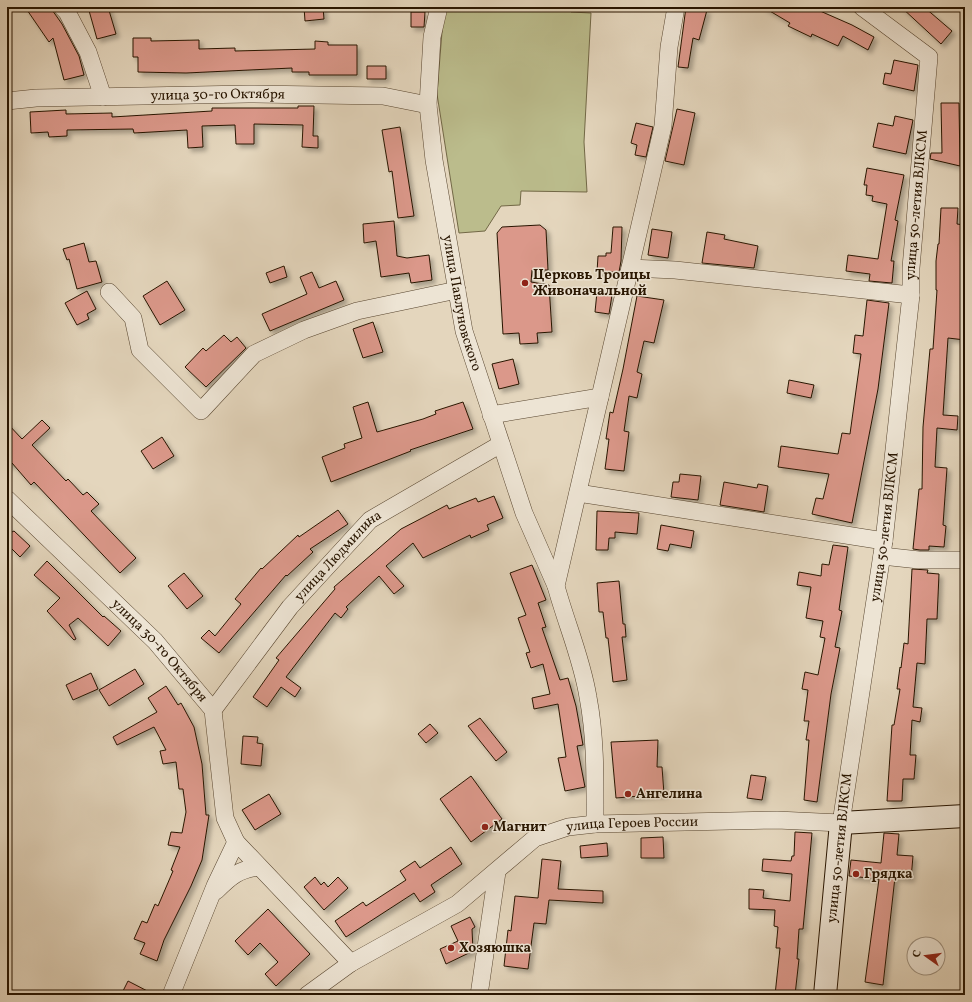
<svg xmlns="http://www.w3.org/2000/svg" width="972" height="1002" viewBox="0 0 972 1002" font-family="Vollkorn,serif">
<style>
.green{fill:#bbbc8c;stroke:#726846}
.building{fill:#db988a;stroke:#281500;filter:url(#shadow)}
.lines{fill:none;stroke-linecap:round;stroke-linejoin:round}
.street-casing{stroke:#57452f;stroke-width:18}
.secondary-casing{stroke:#281500;stroke-width:24}
.street{stroke:#ede4d4;stroke-width:17}
.secondary{stroke:#ede4d4;stroke-width:22}
.poi-dot{fill:#8f2418;stroke:#ede4d4;stroke-width:1.5}
.labels{text-anchor:middle;dominant-baseline:central;stroke-width:3;stroke-linejoin:round;paint-order:stroke}
.street-label{font-size:14px;fill:#281500;stroke:#ede4d4}
.poi-label{font-size:14px;font-weight:bold;fill:#281500;stroke:#ede4d4;text-anchor:start}
</style>
<defs>
<filter id="shadow"><feDropShadow dx="3.5" dy="3.5" stdDeviation="2" flood-color="#0004"/></filter>
</defs>
<rect width="100%" height="100%" fill="#e4d6bd"/>
<filter id="stains"><feTurbulence type="fractalNoise" baseFrequency=".005" numOctaves="4"/><feColorMatrix values="0 0 0 0 .2 0 0 0 0 .09 0 0 0 0 .02 0 0 0 .5 -.17"/></filter>
<radialGradient id="worn" r=".72"><stop offset=".6" stop-color="#630" stop-opacity="0"/><stop offset="1" stop-color="#630" stop-opacity=".3"/></radialGradient>
<path class="green" d="M444 7H570L571 12 591 13 584 142 587 192 521 191 520 205 501 206 485 231 459 233 437 94Z"/>
<path class="building" d="M25 7H50L62 24 79 56 84 75 64 80 53 38 49 42Z
M88 7H108L116 34 97 39Z
M304 7H323L324 19 305 21Z
M686 7 707 10 699 40 693 38 688 68 678 67Z
M763 7H811L852 25 874 37 868 50 843 36 838 46 812 34 811 37 788 26 790 23Z
M901 7H924L952 31 941 44Z
M411 12H425L424 27H411Z
M133 38H151V41L199 40V49L235 48V51L315 49V41L328 42V45H357V75H309V72H292V68L186 73 138 72V57H133Z
M894 60 918 65 914 91 883 84 885 73 891 74Z
M367 66H386V79H367Z
M941 103H959L960 166 930 159 931 153H942Z
M298 106H314L313 136H318V148L302 147 303 125 254 124V144H236L235 125 202 126 203 147 188 148 187 130 134 133 133 129 67 130V136L49 137 48 132 31 133 30 112 66 110V114L112 113V117L212 111V108H298Z
M677 109 695 113 684 165 665 161Z
M895 116 913 120 906 154 873 147 878 123 893 126Z
M636 123 653 127 646 157 635 155 637 145 631 143Z
M400 127 414 216 398 218 392 171 389 172 382 130Z
M867 168 904 175 895 220 898 221 891 261H894L892 283 869 281 870 274 846 271 848 255 878 259 887 204 872 201 873 196 866 195 867 185H864Z
M941 208H958L957 224 964 225 962 265 963 295H965V340L948 338 943 415 958 416 957 430 937 428 935 467 947 468 943 525 946 526 944 547 929 546V550H920L913 549 919 489H922L923 427 930 349H933L935 320 937 290H936V261L938 244H939Z
M394 221 397 256 407 258 429 255 432 280 411 283 409 273 381 277 376 241 364 243 363 224Z
M540 225 546 230 548 270H532L531 282 549 285 552 332 537 333 538 343 520 344 519 333 503 334 497 233 502 227Z
M613 227H622L621 261 619 272H597L598 256H606V253H611Z
M652 229 672 232 668 258 648 255Z
M707 232 725 235 724 239 758 246 754 268 702 263Z
M84 243 89 262 96 261 102 282 77 289 69 259 67 260 63 249Z
M284 266 287 277 270 283 266 273Z
M312 272 319 288 336 281 344 300 270 331 262 314 307 294 300 277Z
M167 281 185 310 160 325 143 296Z
M87 291 96 309 87 314 89 319 77 325 65 303Z
M597 292 612 295 609 314 595 312Z
M637 296 664 300 654 343 644 341 637 372 642 374 637 398 629 396 624 431 629 432 624 471 605 469 609 439H606L610 412 613 413 623 369Z
M867 300 889 303 878 389 852 523 812 514 816 498 823 499 829 474 778 467 781 446 838 454 842 433 850 434 861 354 853 353 855 335 863 336Z
M373 322 383 352 363 358 353 329Z
M224 335 231 342 237 337 246 348 206 387 185 367 203 348 206 351Z
M513 359 519 384 499 389 492 364Z
M789 380 814 385 811 398 787 393Z
M368 402 377 432 423 419 436 414 435 411 463 402 473 429 410 450 411 451 331 482 322 457 345 448 344 444 362 438 353 407Z
M42 420 50 428 32 445 66 481 68 479 83 495 87 492 99 504 91 511 136 558 120 573 34 482 31 485 12 463 9 466 7 464V423L22 439Z
M162 437 174 456 153 469 141 451Z
M680 474 701 476 698 500 671 497 673 482H679Z
M724 482 757 488 758 484 768 486 764 512 720 505Z
M494 496 503 518 487 525 489 530 471 538 470 535 423 558 413 543 386 566 404 586 394 594 379 576 346 607 348 609 341 618 335 613 286 677 301 688 295 697 281 687 267 707 253 697 279 660 276 658 335 589 334 587 401 529 447 505 449 509 476 498 478 502Z
M338 510 348 524 310 549 313 552 287 576 286 575 219 653 201 638 209 630 215 636 241 604 235 599 261 568 262 569 298 535 299 537Z
M597 511 639 513 637 534 615 532V538H609L608 550H596Z
M661 525 694 531 691 548 670 544 668 551 657 549Z
M7 527 12 532 14 531 30 546 20 557 7 544Z
M833 545 848 547 839 610 842 611 835 647 840 648 831 694 817 802 804 800 809 740H806L809 721H804L808 690 802 689 805 672 818 675 825 638 820 637 823 621 806 618 811 587 797 585 799 572 821 576 822 564 829 565Z
M47 561 103 617 104 616 121 631 108 646 78 618 69 625 76 639 74 640 47 611 60 598 34 575Z
M532 565 546 600 538 603 546 627 542 628 560 680 568 678 576 706 583 745 577 746 585 787 565 791 558 758 566 757 558 704 534 709 532 698 550 694 543 664 531 668 526 653 530 652 518 618 526 615 510 573Z
M912 569 928 570 927 573 939 574 937 619H927L925 664 917 663 913 707 922 708 920 722 912 720 910 755H916L914 779H903L902 801H887L892 725H894L900 689H897L900 667 901 668 904 643 908 644Z
M184 573 203 596 187 609 168 586Z
M619 581 623 624H625L626 637H622L627 680 613 682 608 638H606L603 612H599L597 583Z
M135 669 144 684 109 706 99 690Z
M91 673 98 689 73 700 66 685Z
M166 686 178 705 181 703 194 727 202 764 206 815H209L202 860 191 886 164 940 157 961 140 954 145 943 134 939 142 921 147 923 155 904 158 906 173 871 171 870 180 847 168 845 171 832 182 833 186 812 183 789H179L176 762 163 764 160 751 166 750 154 727 117 745 113 737 157 712 148 698Z
M480 718 507 752 496 761 468 726Z
M430 724 438 733 426 743 418 734Z
M243 736 258 737 257 743 263 744 261 766 241 764Z
M658 740 657 767H662L664 794 616 798 611 742Z
M751 775 766 777 762 800 747 798Z
M471 776 502 819 471 842 440 799Z
M269 794 281 814 255 830 242 810Z
M795 832 812 833 803 929H799L797 959H799L795 995H775L780 948H776L778 927 774 926 775 910 749 909V889L764 890 763 898 790 901 792 874 762 871 763 859 791 861 792 856H794Z
M884 833 899 834 897 855 913 856 911 879 895 877 883 985 865 982 879 879 849 876 851 860 881 863Z
M663 837 664 858H641V838Z
M607 843 608 856 581 858 580 846Z
M451 847 462 864 431 885 435 892 420 902 414 893 346 937 335 921 363 902 366 906 406 880 400 871 415 861 420 868Z
M542 859 561 861 558 889 603 891V903L549 900 546 924 534 923 528 969 504 966 508 930 511 931 515 896 538 898Z
M315 877 321 885 324 882 328 887 338 877 348 888 324 910 304 887Z
M268 909 310 954 276 986 265 974 278 962 260 943 248 955 235 941Z
M470 917 475 927 472 929 473 951 446 964 440 949 458 941 451 926Z
M128 981 155 995H121Z"/>
<g class="lines">
<defs>
<g id="street">
<path d="M62 7 67 12 88 52 103 97"/>
<path id="s1" d="M439 7 432 37 428 105 434 160 464 331 524 513 556 586"/>
<path id="s2" d="M7 101 36 98 248 94 383 96 428 105"/>
<path d="M630 268 675 270 911 295"/>
<path d="M109 292 133 318 140 350 201 411 254 354 304 330 357 311 457 290"/>
<path d="M491 415 600 397"/>
<path d="M578 493 884 541"/>
<path id="s3" d="M7 499 155 641 213 710 225 818 236 842"/>
<path d="M882 556 919 560H965"/>
<path id="s4" d="M213 710 290 607 370 520 501 444"/>
<path d="M595 824C595 782 596 739 588 697 582 659 566 623 556 586L663 126 669 47 676 7"/>
<path d="M216 891C231 876 238 870 259 867"/>
<path d="M171 995 215 886 236 842 351 963"/>
<path id="s5" d="M307 995 351 963 457 904 535 838 568 827 595 824 777 820 841 823 884 541 911 295V268L929 57 862 7"/>
<path d="M479 995 497 872"/>
</g>
<path id="secondary" d="M825 995 841 823 965 816"/>
</defs>
<use href="#street" class="street-casing"/>
<use href="#secondary" class="secondary-casing"/>
<use href="#street" class="street"/>
<use href="#secondary" class="secondary"/>
</g>
<g class="poi-dot">
<circle cx="525" cy="283" r="4"/>
<circle cx="628" cy="794" r="4"/>
<circle cx="485" cy="827" r="4"/>
<circle cx="856" cy="874" r="4"/>
<circle cx="451" cy="948" r="4"/>
</g>
<g class="labels">
<g class="street-label">
<text stroke="none"><textPath href="#s2" startOffset="211">улица 30-го Октября</textPath></text>
<text stroke="none"><textPath href="#s5" startOffset="1209">улица 50-летия ВЛКСМ</textPath></text>
<text stroke="none"><textPath href="#s1" startOffset="300">улица Павлуновского</textPath></text>
<text stroke="none"><textPath href="#s5" startOffset="885">улица 50-летия ВЛКСМ</textPath></text>
<text stroke="none"><textPath href="#s4" startOffset="199">улица Людмилина</textPath></text>
<text stroke="none"><textPath href="#s3" startOffset="215">улица 30-го Октября</textPath></text>
<text stroke="none"><textPath href="#s5" startOffset="377">улица Героев России</textPath></text>
<text transform="translate(840 848) rotate(-84)">улица 50-летия ВЛКСМ</text>
</g>
<g class="poi-label">
<text x="533" y="275">Церковь Троицы<tspan x="533" dy="16">Живоначальной</tspan></text>
<text x="636" y="794">Ангелина</text>
<text x="493" y="827">Магнит</text>
<text x="864" y="874">Грядка</text>
<text x="459" y="948">Хозяюшка</text>
</g>
</g>
<rect width="972" height="1002" fill="none" stroke="#e4d6bd" stroke-width="24"/>
<rect x="8" y="8" width="956" height="986" fill="none" stroke="#281500" stroke-width="2"/>
<rect x="12" y="12" width="948" height="978" fill="none" stroke="#281500"/>
<g transform="translate(926 956) rotate(284)"><circle r="19" fill="#ede4d4" stroke="#9e917f"/>
<path d="M0-3L7 15L0 10L-7 15Z" fill="#8f2418"/>
<text y="-6" font-size="11" font-weight="bold" text-anchor="middle" fill="#281500">С</text>
</g>
<rect width="100%" height="100%" filter="url(#stains)"/>
<rect width="100%" height="100%" fill="url(#worn)"/>
</svg>
